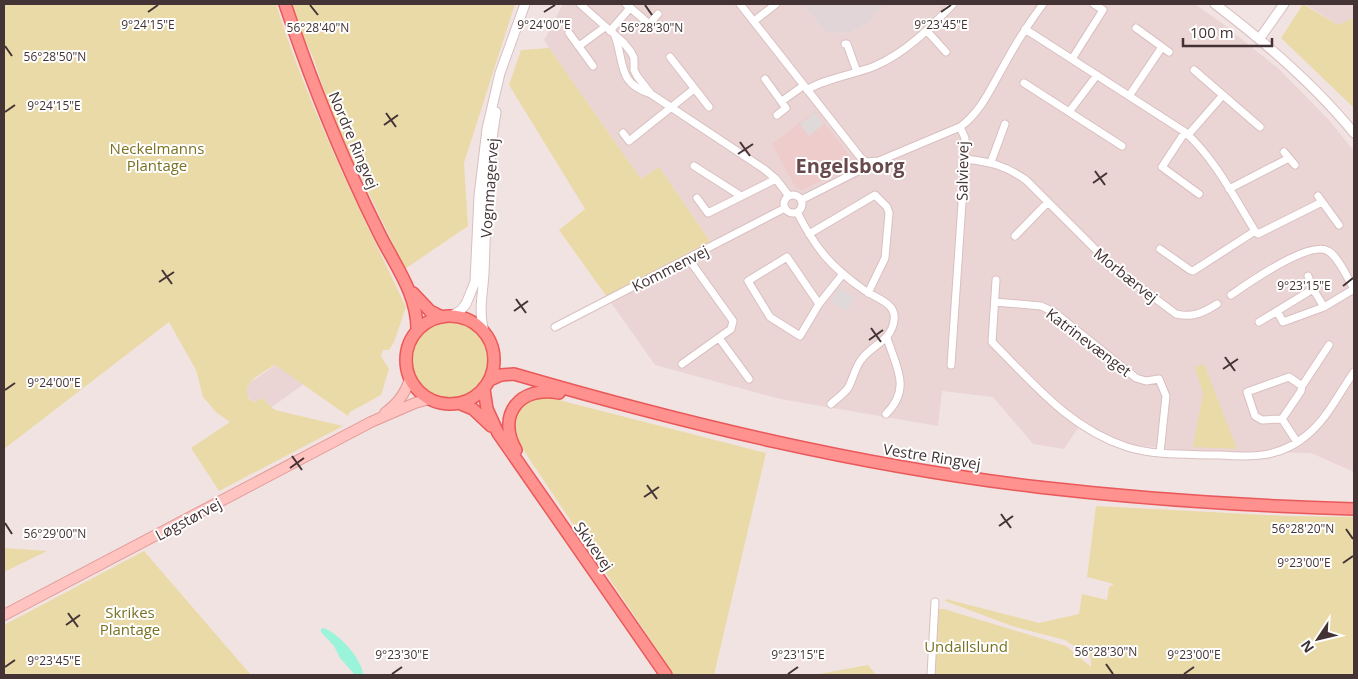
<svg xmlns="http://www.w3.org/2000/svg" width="1358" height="679" viewBox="0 0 1358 679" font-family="'Open Sans',sans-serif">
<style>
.residential{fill:#ebd4d4}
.industrial{fill:#e1d5d7}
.education{fill:#edcccb}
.green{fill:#eadaa8}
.parking{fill:#dfd9d9}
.water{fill:#9af4da}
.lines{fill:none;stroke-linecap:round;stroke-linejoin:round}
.minor-casing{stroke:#d9bfc0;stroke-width:9}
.tertiary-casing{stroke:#d9bfc0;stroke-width:11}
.secondary-casing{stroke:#e29a97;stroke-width:12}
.primary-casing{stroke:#ea5959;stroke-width:14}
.minor{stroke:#fff;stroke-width:7}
.tertiary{stroke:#fff;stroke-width:9}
.secondary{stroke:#ffc4c0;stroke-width:10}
.primary{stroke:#ff918f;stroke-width:11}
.ticks{fill:none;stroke:#443334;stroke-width:2}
.labels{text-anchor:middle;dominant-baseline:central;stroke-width:4;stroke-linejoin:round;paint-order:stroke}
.street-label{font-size:15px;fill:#443334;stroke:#fff}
.park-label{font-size:15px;fill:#797223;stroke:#fff}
.district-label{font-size:20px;font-weight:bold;fill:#68494c;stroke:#fff}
.ticks-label{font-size:12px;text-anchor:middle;fill:#443334;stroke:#fff;stroke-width:4;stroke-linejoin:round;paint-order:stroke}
</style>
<rect width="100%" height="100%" fill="#f2e3e3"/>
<path class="residential" d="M563 4H803L825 32 849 33 868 23 885 4H1195L1223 24 1279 69 1329 120 1354 151V472L1311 453 1188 451 1134 445 1103 434 1082 422 1064 449 1033 444 993 397 942 391 938 426 780 399 655 365 607 297 710 241 659 167 641 179 549 48 544 40Z
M1305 4H1354V61L1338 25Z
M276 365 304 384 272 407 262 398 255 402 251 400 247 395V390L249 383Z"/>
<path class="industrial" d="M803 4H885L868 23 849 33 825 32Z"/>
<path class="education" d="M815 111 852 159 848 167 802 190 796 188 772 144Z"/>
<path class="green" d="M4 4H276C309 109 359 208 406 307L394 342 389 350H383L381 356 389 369 381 395 350 412 348 416 275 365C266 371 245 380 247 393 248 399 250 400 255 402L262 398 275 410 343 426 219 491 191 448 230 422 217 413 203 397 196 370 169 322 4 449Z
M292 4H515L464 163 468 226 405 269 334 120 313 57 301 33Z
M1303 4 1338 25 1354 18V108L1281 38Z
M549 48 641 179 659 167 710 241 607 297 559 230 585 209 509 85 521 50Z
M408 360a42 42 0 1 1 84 0a42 42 0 1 1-84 0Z
M1204 364 1237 449 1193 447 1203 394 1195 367Z
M547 397 766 453 714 675H674L520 445C507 418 517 399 547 397Z
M1096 506 1287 516 1354 517V675H934L939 609H944L1066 646 1091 667V658L1065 640 1015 627 945 601 946 599 1039 623 1079 614 1082 594 1107 600 1109 587 1114 584 1087 577Z
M4 548 47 551 4 572Z
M144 551 251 675H4V625Z
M868 665 876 675H813Z"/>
<path class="parking" d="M815 112 824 124 809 136 800 124Z
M839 288 855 297 847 311 831 301Z"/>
<path class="water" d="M323 628C338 632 363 660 363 675H355L340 658 334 646 321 632V629Z"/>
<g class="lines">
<defs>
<path id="minor" d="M580 4 623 42 631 52 634 58V70L637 76 651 94 764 169 776 179 789 196
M626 4 649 24 658 14
M740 4 861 158 866 162
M754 21 776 4
M1136 28 1169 52
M1025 29 1185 132C1215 159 1234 197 1255 231L1258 234 1322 202
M610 31 630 8
M927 31 946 52
M569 33 593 66
M615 36C625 64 617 83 651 94
M845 44H847L857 72
M579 46 605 27
M670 57 709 107
M1072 59 1103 10 1094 4
M1194 70 1260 127
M765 79 786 108 777 115
M1024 83 1122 146
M807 90C823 79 856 74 875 66 907 52 930 28 953 4
M1129 96 1162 47
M782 101 803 86
M1069 112 1097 75
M1185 132 1162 167 1199 194
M623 133 629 141 694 89
M1188 135 1223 95
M1284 152 1295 165
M965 159C991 162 1004 165 1026 180L1112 266 1176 314C1192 318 1203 313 1217 304
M991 162 1005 124
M694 166 741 196
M1229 189 1289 158
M784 204a9 9 0 1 1 18 0a9 9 0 1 1-18 0Z
M1318 196 1339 225
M697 198 708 213 776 179
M801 200 864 168 866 162 879 161 960 127C981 112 991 88 1003 67 1015 45 1028 24 1043 4
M797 212C816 249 830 266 864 290 875 298 897 303 894 320 892 341 871 345 861 360 855 368 853 379 848 388 844 394 836 399 831 404
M809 234 875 195 887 207 889 213 885 258 868 293
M1015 236 1048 202
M1160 249 1190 270 1193 271 1255 231
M1308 276 1313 289 1324 307
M996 280 992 342C1033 383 1070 429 1127 447 1156 456 1188 454 1217 455 1251 457 1279 459 1307 435 1327 419 1339 393 1354 372
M1231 295C1247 284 1309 240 1328 251 1338 256 1348 279 1354 289
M995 302 1041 306 1054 312 1136 378 1146 381 1159 379 1166 396 1160 453
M819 304 787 257 748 281 770 317 800 336 819 304 842 275
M1277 311 1283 322 1324 307 1354 289
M1259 322 1313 289
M555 327 785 208
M719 338 749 379
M682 364 731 329 733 321 688 258
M951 365 965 159V138L960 127
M886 414C912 388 896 367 887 338
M1282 419 1301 391 1302 386 1329 345
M1297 442 1282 419 1262 420 1255 416 1247 392 1289 377 1302 386
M931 675 935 602"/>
<path id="tertiary" d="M1215 4C1265 42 1314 84 1354 133
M1260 38 1284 4
M451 316 460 311 466 304 475 282 479 196 487 129 500 73 525 4
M484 331C478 312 483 293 484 273 486 219 487 165 496 112"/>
<path id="secondary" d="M385 413C398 403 405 394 410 379
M4 615 371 422 415 403 429 399"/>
<path id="primary" d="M285 4C305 63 327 121 353 178 361 196 370 215 379 233 394 264 418 294 417 331
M413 293 430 311 442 317
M406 360a44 44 0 1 1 88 0a44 44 0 1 1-88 0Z
M490 380 501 375 514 374C686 424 860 466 1038 487 1143 499 1248 506 1354 509
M484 389 487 409 498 433 666 675
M461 404 473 409 491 426
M516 450C496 415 520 385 559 393"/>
</defs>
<use href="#minor" class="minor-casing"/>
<use href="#tertiary" class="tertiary-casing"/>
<use href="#secondary" class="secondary-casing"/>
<use href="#primary" class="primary-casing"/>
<use href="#minor" class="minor"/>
<use href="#tertiary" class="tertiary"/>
<use href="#secondary" class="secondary"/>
<use href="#primary" class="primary"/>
</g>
<path class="ticks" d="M310 5 318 15M645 5 652 15M148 12 158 5M544 12 555 5M941 12 951 5M5 46 12 56M5 112 15 105M386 113 396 127M384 125 398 115M740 142 750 156M738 154 753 144M1095 171 1105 185M1093 183 1107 173M162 270 172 284M159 282 174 272M1343 286 1353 278M516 299 526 313M514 311 528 301M871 328 881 342M869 340 883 330M1225 357 1235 371M1223 369 1238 359M5 390 15 383M292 456 302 470M290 468 304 458M647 485 657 499M644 497 659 487M1001 514 1011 528M5 523 12 534M999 526 1013 516M1346 529 1353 539M1343 563 1353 556M68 613 78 627M66 625 80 615M1106 664 1113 674M5 667 15 660M392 674 402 667M788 674 798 667M1184 674 1194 667"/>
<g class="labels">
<g class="street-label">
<text transform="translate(354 140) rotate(67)">Nordre Ringvej</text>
<text transform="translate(962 171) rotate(-89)">Salvievej</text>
<text transform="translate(489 188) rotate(-86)">Vognmagervej</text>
<text transform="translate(670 268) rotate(-27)">Kommenvej</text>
<text transform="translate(1126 275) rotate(39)">Morbærvej</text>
<text transform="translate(1089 342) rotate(37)">Katrinevænget</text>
<text transform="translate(932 456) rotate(9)">Vestre Ringvej</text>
<text transform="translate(188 519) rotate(-28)">Løgstørvej</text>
<text transform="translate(594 546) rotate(55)">Skivevej</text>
</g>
<g class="park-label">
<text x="157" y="148">Neckelmanns<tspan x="157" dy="17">Plantage</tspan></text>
<text x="130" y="612">Skrikes<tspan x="130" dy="17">Plantage</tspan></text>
<text x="966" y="646">Undallslund</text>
</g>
<g class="district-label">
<text x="850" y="165">Engelsborg</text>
</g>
</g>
<g class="ticks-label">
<text x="148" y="29">9°24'15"E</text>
<text x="941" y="29">9°23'45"E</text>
<text x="544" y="29">9°24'00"E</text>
<text x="318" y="32">56°28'40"N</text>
<text x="652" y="32">56°28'30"N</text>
<text x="55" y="61">56°28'50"N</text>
<text x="54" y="110">9°24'15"E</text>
<text x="1304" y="290">9°23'15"E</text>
<text x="54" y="387">9°24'00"E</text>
<text x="1303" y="533">56°28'20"N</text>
<text x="55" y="538">56°29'00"N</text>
<text x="1304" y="567">9°23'00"E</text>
<text x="1106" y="656">56°28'30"N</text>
<text x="402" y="659">9°23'30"E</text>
<text x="798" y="659">9°23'15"E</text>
<text x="1194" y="659">9°23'00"E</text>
<text x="54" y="665">9°23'45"E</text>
</g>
<rect width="1358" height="679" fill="none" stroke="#443334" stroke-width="10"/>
<g transform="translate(1318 639) rotate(235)" stroke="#ffffff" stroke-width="4" paint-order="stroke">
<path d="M0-4L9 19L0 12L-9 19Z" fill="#443334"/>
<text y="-8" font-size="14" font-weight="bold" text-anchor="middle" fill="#443334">N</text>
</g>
<path d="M1183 38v8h89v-8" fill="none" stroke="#443334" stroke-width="2.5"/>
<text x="1190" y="38" font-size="15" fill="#443334" stroke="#ffffff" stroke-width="4" paint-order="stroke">100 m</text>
</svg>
